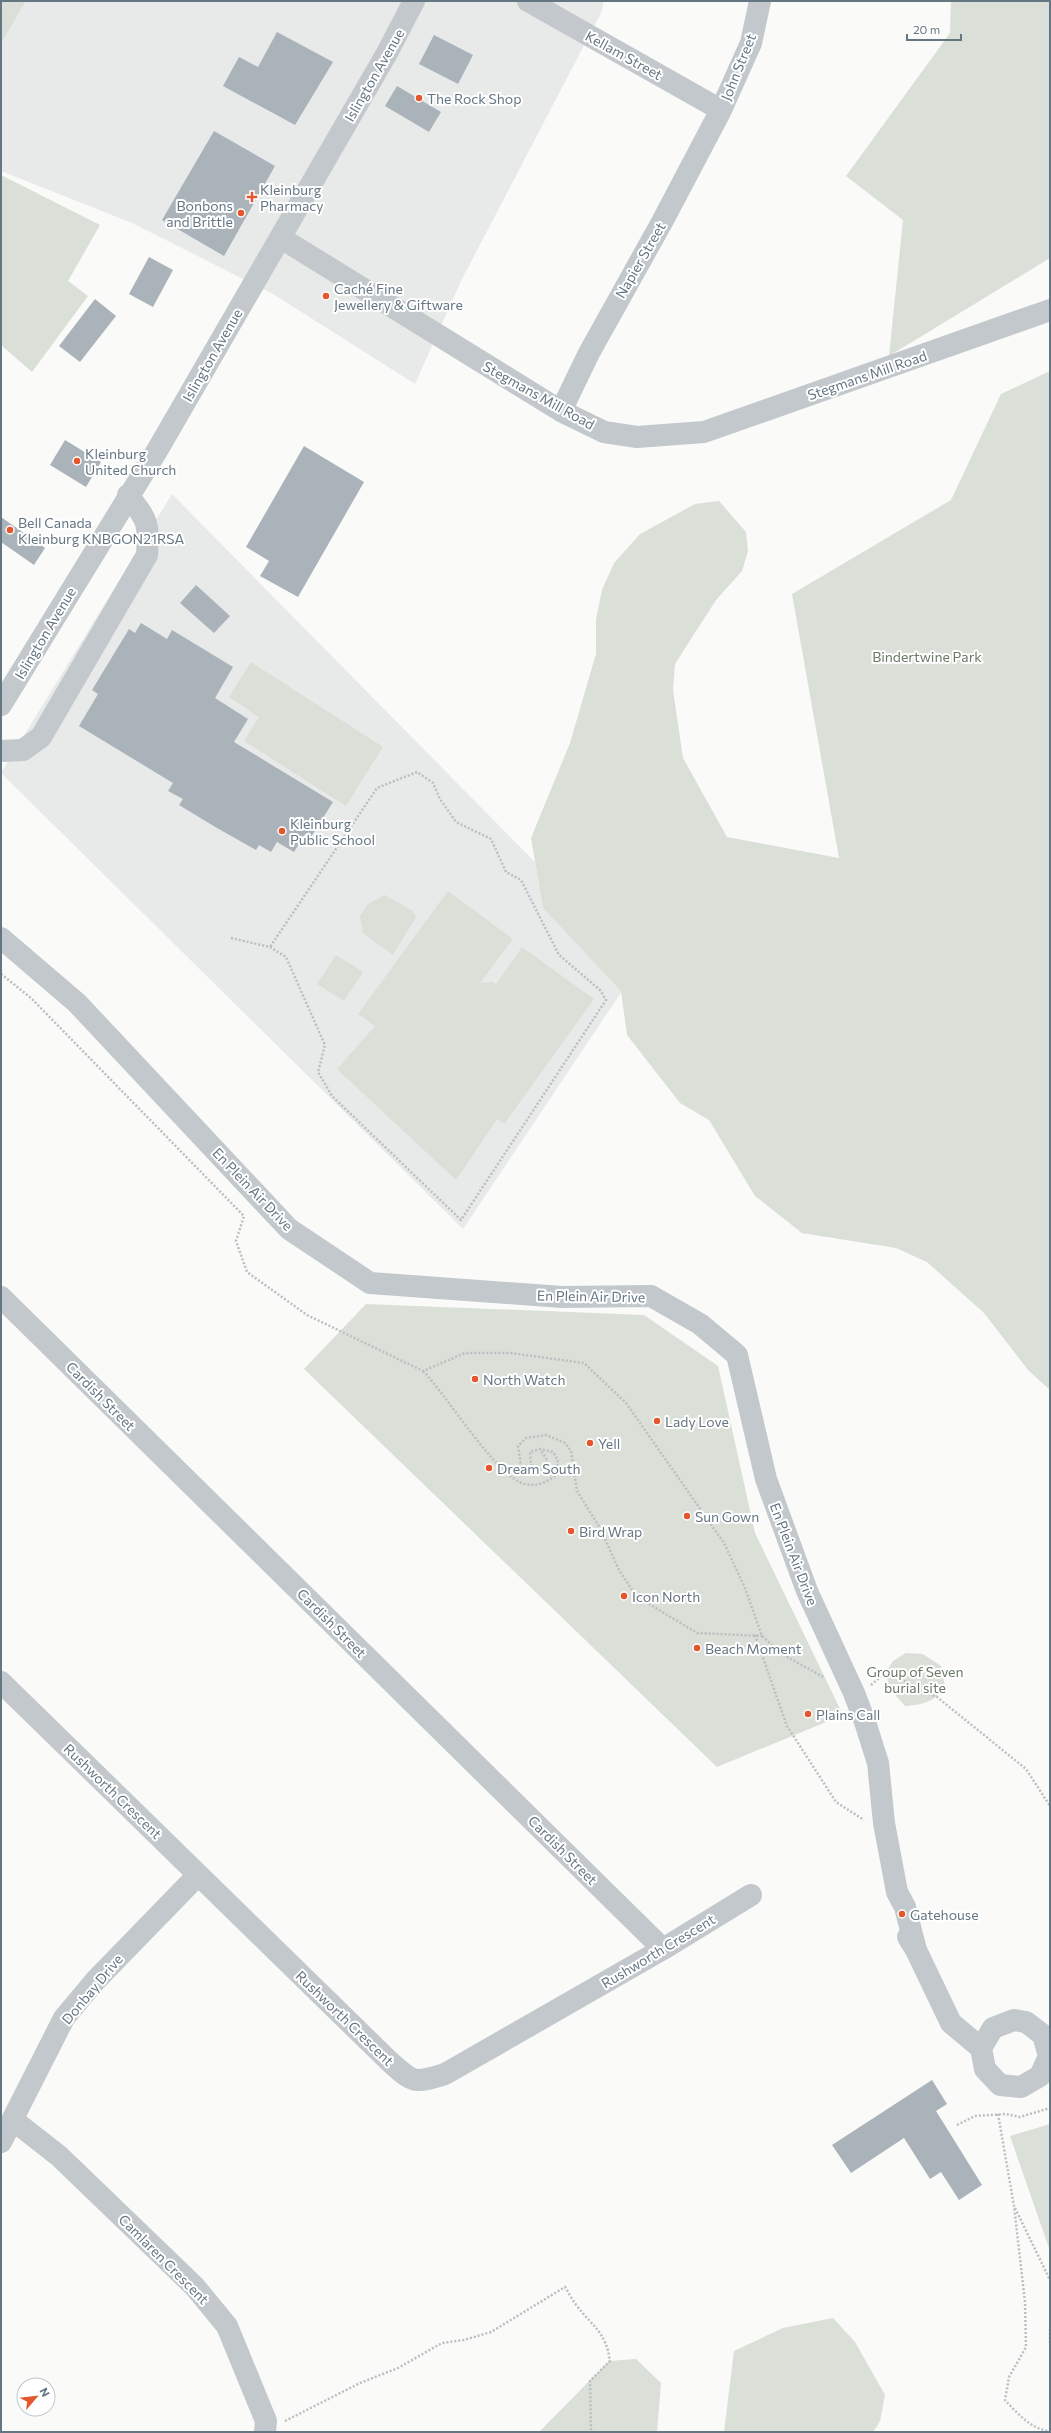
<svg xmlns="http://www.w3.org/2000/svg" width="1051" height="2433" viewBox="0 0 1051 2433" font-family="Commissioner,sans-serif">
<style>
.built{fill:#e8e9e9}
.green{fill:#dadfd7}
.building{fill:#aab3b9}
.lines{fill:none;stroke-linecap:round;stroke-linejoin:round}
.path{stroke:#bbbfc2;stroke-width:2.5;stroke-dasharray:2 2;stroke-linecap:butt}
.minor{stroke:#c3c8cc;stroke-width:22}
.poi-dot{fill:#e4572e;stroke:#fff;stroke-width:1.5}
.labels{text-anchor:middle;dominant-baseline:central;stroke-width:4;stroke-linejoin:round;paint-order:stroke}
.street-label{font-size:14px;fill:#657683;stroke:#fff}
.poi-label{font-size:14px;fill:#657683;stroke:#fff;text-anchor:start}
.park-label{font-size:14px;fill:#687a64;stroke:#fff}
</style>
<rect width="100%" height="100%" fill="#fafaf8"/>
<path class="built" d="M26 1H604L601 13 462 279 415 384 273 294 132 223 1 171V44Z
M172 494 535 862 543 908 622 991 463 1229 1 773Z"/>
<path class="green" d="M1 1H26L1 44Z
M951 1H1050V258L889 356 903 220 846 176 950 33Z
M1 175 100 225 68 281 88 296 32 372 1 345Z
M1050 371V1390L1028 1370 984 1313 927 1262 896 1248 802 1233 755 1196 709 1120 680 1103 627 1035 621 991 543 908 531 838 570 743 596 654V619L602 590 614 563 640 534 695 504 719 501 746 532 748 551 742 571 716 600 675 664 673 690 683 758 727 837 839 858 792 594 951 500 1001 394Z
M251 662 383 747 346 806 244 741 259 717 229 697Z
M448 891 513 939 480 983 493 982 496 984 522 947 594 999 504 1124 497 1119 456 1180 337 1069 375 1026 358 1014Z
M385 895 413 911 416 917 393 955 363 933 360 916 368 904Z
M336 955 363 972 344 1001 317 984Z
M366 1304 644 1315 718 1366 755 1533 843 1715 717 1767 304 1369Z
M906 1653 923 1654 941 1666 945 1687C933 1703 924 1704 905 1706L889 1688 886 1672 893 1661Z
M1050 2124V2251L1010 2136Z
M833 2318 855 2342 885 2395 880 2421 873 2432H724L734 2351 783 2328Z
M636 2359 661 2383 657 2432H539L609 2361Z"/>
<path class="building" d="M277 32 333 62 295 125 223 86 239 57 258 67Z
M434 35 473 55 458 84 419 64Z
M397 86 441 112 429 132 385 106Z
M214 131 275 166 224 256 162 220Z
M149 257 173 270 153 307 129 294Z
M95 299 116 316 80 362 59 346Z
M65 440 101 462 86 487 50 465Z
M304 446 364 482 298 597 260 576 269 561 246 547Z
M1 517 45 548 34 565 1 542Z
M196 585 230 616 214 633 180 603Z
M141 623 167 639 172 630 233 667 215 698 248 719 234 742 333 802 311 837 305 834 294 852 277 842 271 852 259 845 256 850 217 828 179 805 183 799 168 791 173 783 79 726 98 694 92 690 129 629 135 633Z
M932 2080 947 2104 936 2111 982 2185 959 2200 941 2172 930 2179 904 2138 851 2173 832 2145Z"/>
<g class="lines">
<path class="path" d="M231 938 270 947 286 957 325 1045 318 1072 332 1096 461 1220 606 1000 600 990 559 955 521 880 506 872 491 839 456 822 440 799 433 783 417 772 377 788 270 947
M1 974 31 998 244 1216 236 1241 247 1272 307 1315 423 1371 465 1353H510L584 1363 626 1403 724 1543 745 1588 762 1636 782 1654 825 1678
M423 1371C446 1394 497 1478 525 1484 537 1487 547 1482 556 1475L558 1460 553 1452 540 1449 530 1452 531 1463 535 1471 547 1468V1460L540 1449
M535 1471 527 1473 521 1466 518 1446 526 1438 546 1435 565 1443 571 1451 577 1491 600 1528 619 1570 636 1596 697 1633 762 1636
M755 1635 787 1726 836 1802 864 1820
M871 1685 886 1672 937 1697 1026 1769 1050 1806
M998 2114 1014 2206 1025 2302 1026 2347 1009 2377 1005 2400C1017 2413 1032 2430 1050 2431
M957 2125 975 2116 1006 2114 1020 2117 1050 2108
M1015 2208 1050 2280
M1050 2329V2345
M285 2421 360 2383 398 2368 442 2343 464 2340 491 2332 565 2287C569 2293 572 2300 577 2306 593 2327 606 2332 610 2361L590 2381 591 2432"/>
<path class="minor" d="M528 1 721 110
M281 238 561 411 604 432 637 437 704 432 1050 310
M561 411 589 353 662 222 721 110 751 43 760 1
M1 705 158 449 387 53 414 1
M1 751 23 750 41 737 147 555C149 522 148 521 128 495
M1 938 77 1003 289 1229 370 1283 562 1297 651 1296 700 1324 737 1355 766 1479 807 1591 854 1693 865 1722 878 1763 884 1823 897 1892 905 1907 916 1950
M1 1297 663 1949
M1 1682 389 2061C413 2083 414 2084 445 2074L663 1949 751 1895
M908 1937 916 1950 951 2023 981 2048 985 2069 1000 2085 1021 2087 1040 2076 1049 2056 1043 2035 1026 2022 1014 2020 993 2028 981 2048
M13 2120 59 2156 195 2287 227 2326 266 2421 265 2432
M1 2142 64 2018 95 1981 198 1875"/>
</g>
<g class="poi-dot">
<circle cx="419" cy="98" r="4"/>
<path d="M250 191h4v4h4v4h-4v4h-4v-4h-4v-4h4z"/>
<circle cx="241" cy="213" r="4"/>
<circle cx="326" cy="296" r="4"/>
<circle cx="77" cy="461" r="4"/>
<circle cx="10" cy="530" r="4"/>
<circle cx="282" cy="831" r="4"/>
<circle cx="475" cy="1379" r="4"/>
<circle cx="657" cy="1421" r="4"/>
<circle cx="590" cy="1443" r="4"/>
<circle cx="489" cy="1468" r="4"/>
<circle cx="687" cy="1516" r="4"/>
<circle cx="571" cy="1531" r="4"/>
<circle cx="624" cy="1596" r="4"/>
<circle cx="697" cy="1648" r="4"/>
<circle cx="808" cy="1714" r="4"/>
<circle cx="902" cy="1914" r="4"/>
</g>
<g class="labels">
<g class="street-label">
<text transform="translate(624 55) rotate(29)">Kellam Street</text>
<text transform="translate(738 67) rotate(-68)">John Street</text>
<text transform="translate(374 75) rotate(-60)">Islington Avenue</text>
<text transform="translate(640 260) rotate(-60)">Napier Street</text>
<text transform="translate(212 355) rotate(-60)">Islington Avenue</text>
<text transform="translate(867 375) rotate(-19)">Stegmans Mill Road</text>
<text transform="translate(539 395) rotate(29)">Stegmans Mill Road</text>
<text transform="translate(45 633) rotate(-59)">Islington Avenue</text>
<text transform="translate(253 1189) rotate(46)">En Plein Air Drive</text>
<text transform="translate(591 1296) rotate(1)">En Plein Air Drive</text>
<text transform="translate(101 1396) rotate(45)">Cardish Street</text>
<text transform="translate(794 1554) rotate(69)">En Plein Air Drive</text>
<text transform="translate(332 1623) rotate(45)">Cardish Street</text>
<text transform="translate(113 1791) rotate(44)">Rushworth Crescent</text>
<text transform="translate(563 1850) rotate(45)">Cardish Street</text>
<text transform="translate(658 1951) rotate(-31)">Rushworth Crescent</text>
<text transform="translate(92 1989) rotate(-50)">Donbay Drive</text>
<text transform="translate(345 2018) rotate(44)">Rushworth Crescent</text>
<text transform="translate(164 2259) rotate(45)">Camlaren Crescent</text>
</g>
<g class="poi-label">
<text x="427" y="98">The Rock Shop</text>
<text x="260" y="189">Kleinburg<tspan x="260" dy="16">Pharmacy</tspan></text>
<text x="233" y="205" text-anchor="end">Bonbons<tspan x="233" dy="16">and Brittle</tspan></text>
<text x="334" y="288">Caché Fine<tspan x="334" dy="16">Jewellery &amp; Giftware</tspan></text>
<text x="85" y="453">Kleinburg<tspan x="85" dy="16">United Church</tspan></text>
<text x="18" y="522">Bell Canada<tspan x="18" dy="16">Kleinburg KNBGON21RSA</tspan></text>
<text x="290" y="823">Kleinburg<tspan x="290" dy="16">Public School</tspan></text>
<text x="483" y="1379">North Watch</text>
<text x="665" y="1421">Lady Love</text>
<text x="598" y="1443">Yell</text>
<text x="497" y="1468">Dream South</text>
<text x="695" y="1516">Sun Gown</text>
<text x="579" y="1531">Bird Wrap</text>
<text x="632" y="1596">Icon North</text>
<text x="705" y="1648">Beach Moment</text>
<text x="816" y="1714">Plains Call</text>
<text x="910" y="1914">Gatehouse</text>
</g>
<g class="park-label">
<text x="927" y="656">Bindertwine Park</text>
<text x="915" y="1671">Group of Seven<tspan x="915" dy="16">burial site</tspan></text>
</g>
</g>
<rect width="1051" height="2433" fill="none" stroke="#657683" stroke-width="4"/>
<g transform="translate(36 2397) rotate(62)"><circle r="19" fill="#ffffff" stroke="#c1c8cd"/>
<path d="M0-3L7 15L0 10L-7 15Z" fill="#e4572e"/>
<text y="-6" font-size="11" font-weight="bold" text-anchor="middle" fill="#657683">N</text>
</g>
<path d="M907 34v6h54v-6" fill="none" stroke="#657683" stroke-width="2"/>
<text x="913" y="34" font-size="12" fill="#657683" stroke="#ffffff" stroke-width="3" paint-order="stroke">20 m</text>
</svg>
